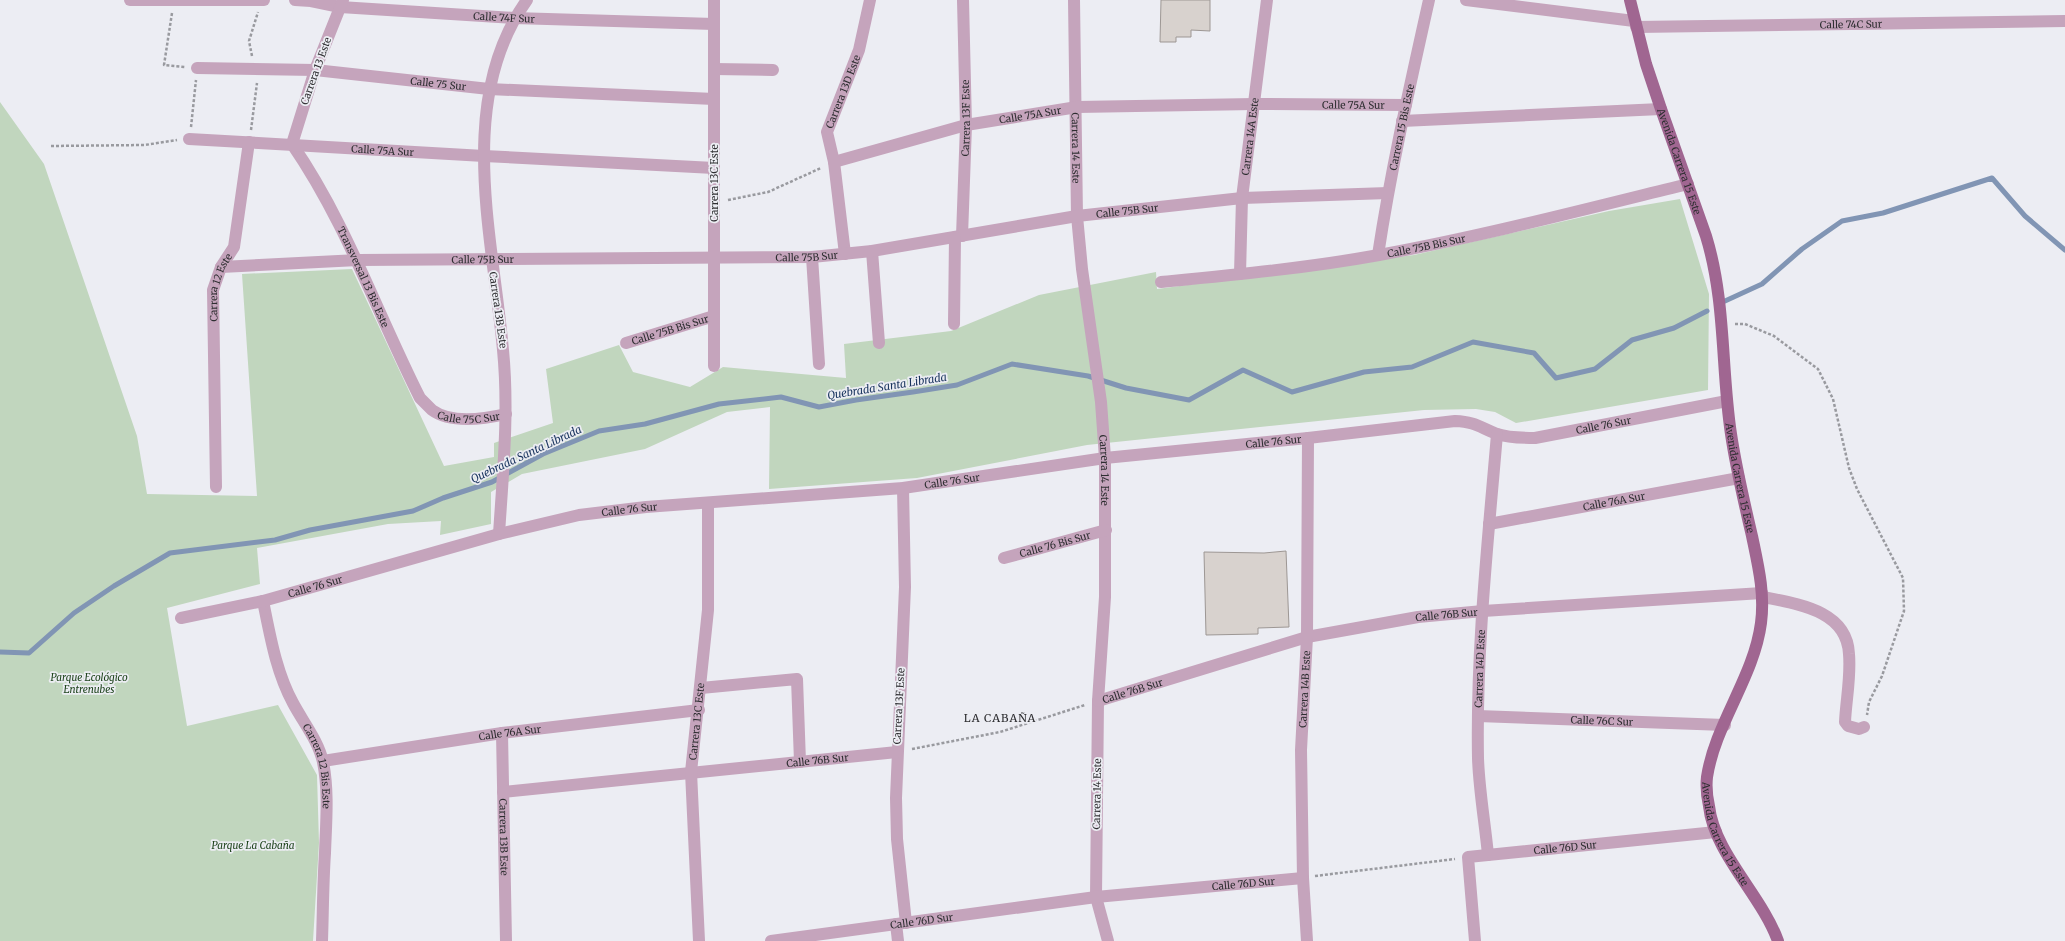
<svg xmlns="http://www.w3.org/2000/svg" width="2065" height="941" viewBox="0 0 2065 941" font-family="Merriweather,serif">
<style>
.green{fill:#c1d6be}
.lines{fill:none;stroke-linecap:round;stroke-linejoin:round}
.stream{stroke:#8195b4;stroke-width:5}
.building{fill:#d8d2ce;stroke:#9d9794}
.path{stroke:#999a9f;stroke-width:2.5;stroke-dasharray:3 2;stroke-linecap:butt}
.minor{stroke:#c5a4bc;stroke-width:12}
.major{stroke:#a06691;stroke-width:12}
.labels{text-anchor:middle;dominant-baseline:central;stroke-width:3.5;stroke-linejoin:round;paint-order:stroke}
.street-label{font-size:10px;fill:#2e2e31;stroke:#ecedf3}
.park-label{font-size:10px;font-style:italic;fill:#173e15;stroke:#ecedf3}
.water-label{font-size:11px;font-style:italic;fill:#18335d;stroke:#ecedf3}
.neighbourhood-label{font-size:11px;letter-spacing:1px;fill:#2e2e31;stroke:#ecedf3}
</style>
<rect width="100%" height="100%" fill="#ecedf3"/>
<path class="green" d="M0 102 44 164 137 436 147 494 257 496 242 274 352 269 444 466 494 457V443L553 423 546 369 619 345 633 372 690 387 723 367 846 378 844 344 951 331 1039 295 1156 272 1157 289 1414 255 1609 211 1680 199 1709 294 1708 390 1516 423 1495 412 1476 409 1424 410 1087 445 917 478 769 489 770 407 727 412 645 449 522 474 491 492V524L440 535 441 521 388 524 257 548 260 584 167 608 187 726 278 705 317 775 319 843 313 941H0Z"/>
<g class="lines">
<path class="stream" d="M1725 301 1762 284 1802 249 1842 221 1883 213 1992 178 2025 216 2065 250
M0 652 29 653 74 613 114 586 170 553 275 540 310 530 413 511 443 498 492 482 543 454 599 431 645 424 719 404 781 397 819 407 856 400 913 392 957 385 1012 364 1088 376 1126 388 1189 400 1243 370 1292 392 1364 372 1412 367 1473 342 1534 353 1556 378 1595 369 1632 340 1674 328 1707 311"/>
</g>
<path class="building" d="M1161 0H1210V31L1191 30V37H1176V42H1160Z
M1286 551 1289 627 1258 628V634L1206 635 1204 552 1264 553Z"/>
<g class="lines">
<path class="path" d="M172 13 164 65 185 67
M252 56 249 41 258 12
M191 127 196 80
M251 130 257 83
M51 146 145 145 177 140
M728 200 768 192 821 168
M1735 324H1745L1774 336 1818 369 1833 399 1849 468 1857 489 1903 578 1904 611 1882 676 1869 702 1867 715
M912 749 1000 732 1085 705
M1315 876 1455 859"/>
<g class="minor">
<path d="M130 0H264"/>
<path id="s1" d="M295 0 311 1 340 7 514 18 714 24"/>
<path id="s2" d="M343 0 315 70 292 144C346 222 377 313 420 398 424 402 428 406 432 410 451 424 484 419 506 414"/>
<path id="s3" d="M1074 0 1077 216 1082 269 1101 402 1105 458V597L1098 701 1096 897 1108 941"/>
<path d="M1466 0 1634 21"/>
<path id="s4" d="M1636 27 2065 21"/>
<path id="s5" d="M197 68 315 70 489 89 714 99"/>
<path d="M714 69 773 70"/>
<path d="M1402 121 1661 109"/>
<path id="s6" d="M189 139 484 156 714 168"/>
<path id="s7" d="M834 162 966 125 1077 107 1254 104 1406 105"/>
<path id="s8" d="M962 236 966 125 963 0"/>
<path d="M872 251 879 343"/>
<path id="s9" d="M845 254 834 162 827 132 859 50 870 0"/>
<path id="s10" d="M1378 255C1391 169 1410 85 1429 0"/>
<path d="M812 257 819 364"/>
<path id="s11" d="M221 267 358 260 812 257 872 251 1077 216 1242 198 1388 193"/>
<path id="s12" d="M1240 274 1242 198 1267 0"/>
<path id="s13" d="M1161 282C1233 275 1307 268 1379 255 1483 236 1586 209 1688 184"/>
<path d="M954 324 955 237"/>
<path id="s14" d="M626 343 714 316"/>
<path d="M714 366V0"/>
<path id="s15" d="M216 487 213 290 221 267 234 247 249 142"/>
<path d="M903 488 905 587 896 798 897 839 906 923"/>
<path id="s16" d="M1489 524 1739 478"/>
<path d="M499 534C503 472 509 411 503 350 493 237 455 100 527 0"/>
<path id="s17" d="M1004 558 1106 530"/>
<path d="M1763 597C1797 604 1847 610 1849 654 1851 677 1846 700 1845 722L1848 726 1859 729 1864 727"/>
<path id="s18" d="M263 601C270 635 276 672 293 703 303 722 318 740 323 762 329 792 326 823 325 853 323 882 323 912 322 941"/>
<path id="s19" d="M181 618 263 601 499 534 579 515 646 507 903 488 1105 458 1308 438 1455 421C1476 422 1479 427 1497 434 1509 438 1523 438 1535 438L1727 401"/>
<path d="M701 688 797 679 800 762"/>
<path id="s20" d="M1098 701 1307 637 1418 617 1483 611 1762 593"/>
<path id="s21" d="M1478 716 1725 725"/>
<path id="s22" d="M502 733 506 941"/>
<path id="s23" d="M323 761 502 733 699 710"/>
<path id="s24" d="M503 792 897 752"/>
<path id="s25" d="M1488 855C1485 823 1479 790 1478 758 1476 650 1488 541 1497 434"/>
<path d="M896 924 898 941"/>
<path id="s26" d="M699 941 691 772 708 610V503"/>
<path id="s27" d="M771 941 1096 897 1303 878"/>
<path id="s28" d="M1307 941 1303 878 1301 750 1307 637 1308 438"/>
<path id="s29" d="M1475 941 1468 857 1716 832"/>
</g>
<path class="major" id="s30" d="M1630 0 1646 64 1661 109 1706 236C1726 301 1721 368 1731 434 1736 468 1744 502 1752 536 1758 565 1765 593 1761 623 1754 677 1715 724 1707 777 1706 786 1707 797 1709 806 1714 853 1762 896 1778 941"/>
</g>
<g class="labels">
<g class="street-label">
<text stroke="none"><textPath href="#s1" startOffset="210">Calle 74F Sur</textPath></text>
<text stroke="none"><textPath href="#s4" startOffset="215">Calle 74C Sur</textPath></text>
<text transform="translate(316 71) rotate(-70)">Carrera 13 Este</text>
<text stroke="none"><textPath href="#s5" startOffset="242">Calle 75 Sur</textPath></text>
<text stroke="none"><textPath href="#s9" startOffset="167">Carrera 13D Este</textPath></text>
<text stroke="none"><textPath href="#s7" startOffset="526">Calle 75A Sur</textPath></text>
<text stroke="none"><textPath href="#s7" startOffset="202">Calle 75A Sur</textPath></text>
<text stroke="none"><textPath href="#s8" startOffset="118">Carrera 13F Este</textPath></text>
<text stroke="none"><textPath href="#s10" startOffset="130">Carrera 15 Bis Este</textPath></text>
<text stroke="none"><textPath href="#s12" startOffset="138">Carrera 14A Este</textPath></text>
<text stroke="none"><textPath href="#s3" startOffset="148">Carrera 14 Este</textPath></text>
<text stroke="none"><textPath href="#s6" startOffset="194">Calle 75A Sur</textPath></text>
<text stroke="none"><textPath href="#s30" startOffset="169">Avenida Carrera 15 Este</textPath></text>
<text transform="translate(714 183) rotate(-90)">Carrera 13C Este</text>
<text stroke="none"><textPath href="#s11" startOffset="910">Calle 75B Sur</textPath></text>
<text stroke="none"><textPath href="#s13" startOffset="268">Calle 75B Bis Sur</textPath></text>
<text stroke="none"><textPath href="#s11" startOffset="586">Calle 75B Sur</textPath></text>
<text stroke="none"><textPath href="#s11" startOffset="262">Calle 75B Sur</textPath></text>
<text stroke="none"><textPath href="#s2" startOffset="304">Transversal 13 Bis Este</textPath></text>
<text stroke="none"><textPath href="#s15" startOffset="201">Carrera 12 Este</textPath></text>
<text transform="translate(498 310) rotate(82)">Carrera 13B Este</text>
<text stroke="none"><textPath href="#s14" startOffset="46">Calle 75B Bis Sur</textPath></text>
<text stroke="none"><textPath href="#s2" startOffset="493">Calle 75C Sur</textPath></text>
<text stroke="none"><textPath href="#s19" startOffset="1445">Calle 76 Sur</textPath></text>
<text stroke="none"><textPath href="#s19" startOffset="1110">Calle 76 Sur</textPath></text>
<text stroke="none"><textPath href="#s3" startOffset="472">Carrera 14 Este</textPath></text>
<text stroke="none"><textPath href="#s30" startOffset="493">Avenida Carrera 15 Este</textPath></text>
<text stroke="none"><textPath href="#s19" startOffset="786">Calle 76 Sur</textPath></text>
<text stroke="none"><textPath href="#s16" startOffset="127">Calle 76A Sur</textPath></text>
<text stroke="none"><textPath href="#s19" startOffset="462">Calle 76 Sur</textPath></text>
<text stroke="none"><textPath href="#s17" startOffset="53">Calle 76 Bis Sur</textPath></text>
<text stroke="none"><textPath href="#s19" startOffset="138">Calle 76 Sur</textPath></text>
<text stroke="none"><textPath href="#s20" startOffset="360">Calle 76B Sur</textPath></text>
<text stroke="none"><textPath href="#s25" startOffset="187">Carrera 14D Este</textPath></text>
<text stroke="none"><textPath href="#s20" startOffset="36">Calle 76B Sur</textPath></text>
<text stroke="none"><textPath href="#s28" startOffset="252">Carrera 14B Este</textPath></text>
<text transform="translate(899 706) rotate(-87)">Carrera 13F Este</text>
<text stroke="none"><textPath href="#s21" startOffset="124">Calle 76C Sur</textPath></text>
<text stroke="none"><textPath href="#s26" startOffset="220">Carrera 13C Este</textPath></text>
<text stroke="none"><textPath href="#s23" startOffset="189">Calle 76A Sur</textPath></text>
<text stroke="none"><textPath href="#s24" startOffset="316">Calle 76B Sur</textPath></text>
<text stroke="none"><textPath href="#s18" startOffset="176">Carrera 12 Bis Este</textPath></text>
<text transform="translate(1097 794) rotate(-89)">Carrera 14 Este</text>
<text stroke="none"><textPath href="#s30" startOffset="865">Avenida Carrera 15 Este</textPath></text>
<text stroke="none"><textPath href="#s22" startOffset="104">Carrera 13B Este</textPath></text>
<text stroke="none"><textPath href="#s29" startOffset="182">Calle 76D Sur</textPath></text>
<text stroke="none"><textPath href="#s27" startOffset="476">Calle 76D Sur</textPath></text>
<text stroke="none"><textPath href="#s27" startOffset="152">Calle 76D Sur</textPath></text>
</g>
<g class="park-label">
<text x="89" y="677">Parque Ecológico<tspan x="89" dy="12">Entrenubes</tspan></text>
<text x="253" y="845">Parque La Cabaña</text>
</g>
<g class="water-label">
<text transform="translate(887 386) rotate(-9)">Quebrada Santa Librada</text>
<text transform="translate(526 454) rotate(-25)">Quebrada Santa Librada</text>
</g>
<g class="neighbourhood-label">
<text x="1000" y="718">LA CABAÑA</text>
</g>
</g>
</svg>
